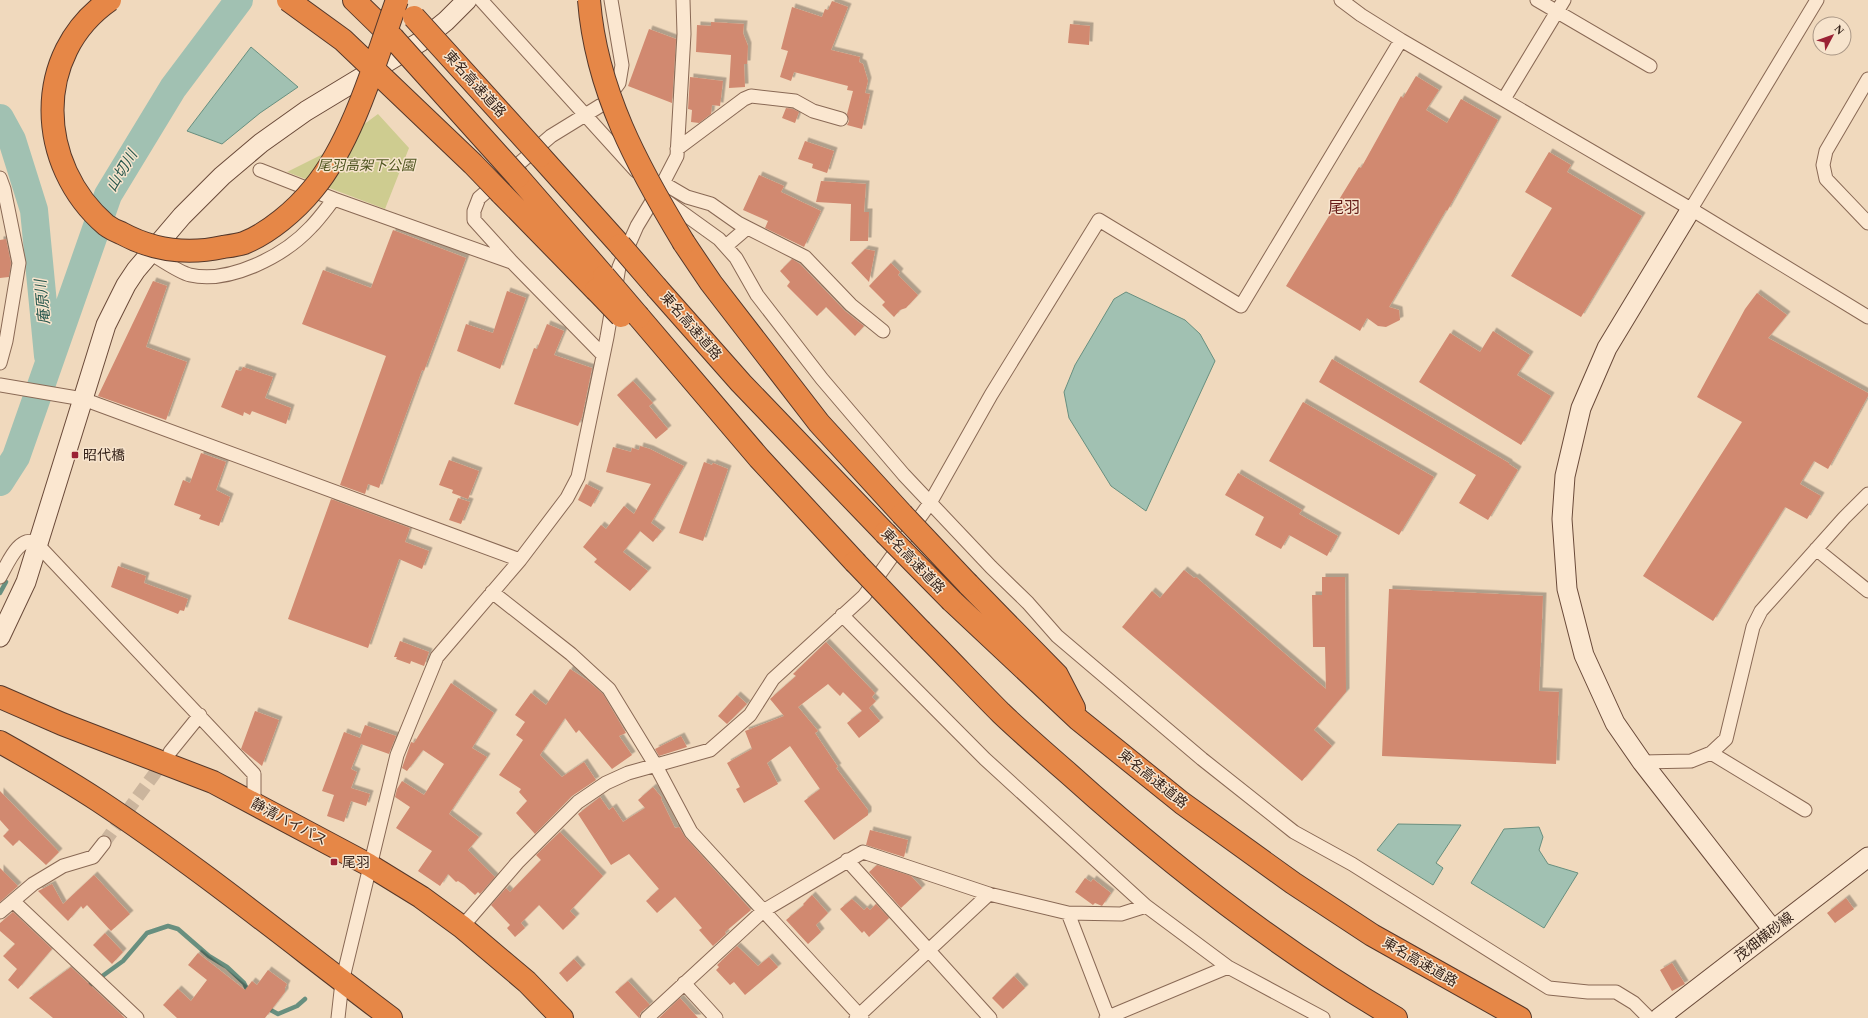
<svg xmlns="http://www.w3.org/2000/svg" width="1868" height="1018" viewBox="0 0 1868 1018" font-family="Spectral,'Noto Sans JP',serif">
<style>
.green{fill:#cecc90}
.water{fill:#a1c1b2;stroke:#688f7f}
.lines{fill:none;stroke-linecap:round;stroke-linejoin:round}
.stream{stroke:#688f7f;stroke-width:4.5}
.river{stroke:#a1c1b2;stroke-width:28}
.building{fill:#d18970;filter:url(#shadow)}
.street-tunnel{stroke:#cbb59d;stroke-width:13;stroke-dasharray:13 6;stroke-linecap:butt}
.street-casing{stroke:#896955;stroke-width:15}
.secondary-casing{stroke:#6a4a39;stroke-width:21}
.highway-casing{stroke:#56382a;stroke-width:24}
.street{stroke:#fbe7d0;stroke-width:13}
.secondary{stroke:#fbe7d0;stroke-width:19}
.highway{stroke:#e68747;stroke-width:22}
.highway-bridge-casing{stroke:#56382a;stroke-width:24;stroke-linecap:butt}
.highway-bridge{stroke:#e68747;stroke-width:22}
.poi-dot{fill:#9b2235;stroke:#f7e4cd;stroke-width:1.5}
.labels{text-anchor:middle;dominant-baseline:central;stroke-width:3;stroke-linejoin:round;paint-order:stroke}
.street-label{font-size:14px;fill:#37241b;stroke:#f7e4cd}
.park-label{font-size:14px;font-style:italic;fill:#4f5520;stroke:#f7e4cd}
.poi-label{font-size:14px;fill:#37241b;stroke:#f7e4cd;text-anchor:start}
.water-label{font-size:15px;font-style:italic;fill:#29584e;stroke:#f7e4cd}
.quarter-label{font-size:16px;fill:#661c18;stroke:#f7e4cd}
</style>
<defs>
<filter id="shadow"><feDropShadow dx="3.5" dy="-3.5" stdDeviation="0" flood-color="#0004"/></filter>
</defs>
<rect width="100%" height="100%" fill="#f0d9bd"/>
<path class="green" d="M378 114 409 148 385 209 287 172 325 153Z"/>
<path class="water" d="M251 47 298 87 260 113 222 144 187 131Z
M1126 292 1185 320 1200 334 1215 361 1146 511 1111 486 1069 418 1064 392 1075 365 1114 299Z
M1398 824 1461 825 1436 863 1443 868 1433 885 1377 850Z
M1539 827 1543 837 1539 850 1548 864 1578 873 1544 928 1471 883 1504 829Z"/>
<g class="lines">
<path class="stream" d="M0 593 6 582
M86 988 123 961 147 933 168 926 178 929 209 956 227 967 244 983 249 993
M267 1008 278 1014 297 1006 305 999"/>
<path class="river" d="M0 118 12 140 34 210 48 356
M0 482 16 457 108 195 173 88 239 0"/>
</g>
<path class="building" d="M832 1 848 7 831 50 860 57 859 62 863 64 868 81 865 93 870 94 862 129 847 125 849 121 847 114 853 91 847 90 848 86 794 72 791 81 780 77 788 51 781 49 792 7 822 17 825 9 828 10Z
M711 22 744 24 743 33 748 46 747 64H744L745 87 729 88 731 55 696 52 697 25 711 26Z
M1070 24 1090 26 1089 45 1068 43Z
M649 29 676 39 672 103 628 86Z
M1416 76 1439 90 1426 110 1447 123 1461 99 1498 120 1447 211 1446 210 1389 307 1399 310 1400 320 1386 327 1378 326 1367 318 1360 331 1286 286 1359 167 1361 168 1401 96 1403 98Z
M690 77 723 81 720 106 712 105 711 114 699 123 691 122 692 110 688 109Z
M786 108 793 109 799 112 795 123 782 118Z
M805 141 834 151 827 173 812 168 813 164 798 159Z
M1549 152 1571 165 1567 172 1642 216 1581 317 1511 276 1552 208 1525 192Z
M759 175 784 186 781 192 821 211 804 247 765 228 768 221 743 210Z
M821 181 866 184 864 212H869L868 241H850L851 204 816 202Z
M393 230 466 258 424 371 422 370 379 488 368 484 365 494 340 485 386 356 302 324 323 270 371 288Z
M6 239 11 263 9 277 0 278V240Z
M865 249 875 251 869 282 851 263Z
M792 259 800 264 845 311 864 326 855 336 826 307 817 316 787 286 790 282 780 271Z
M891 263 900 272 898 275 918 295 906 308 900 310 894 317 882 305 885 302 869 286Z
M153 281 167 286 146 347 187 362 166 420 98 396Z
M507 291 526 298 500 369 457 351 466 324 493 333Z
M1757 293 1787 315 1768 338 1868 393V396L1828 469 1814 461 1800 484 1821 496 1807 519 1785 507 1713 621 1643 576 1742 422 1697 397 1745 309Z
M547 324 564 331 554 355 592 368 582 417 578 426 514 404 534 348 537 349Z
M1493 331 1530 355 1517 375 1551 396 1521 445 1419 382 1450 333 1480 352Z
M1332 359 1509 463V464L1518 470 1488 520 1459 503 1476 475 1319 382Z
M243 367 273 377 265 398 291 408 286 424 252 411 250 415 244 412 243 416 221 407 236 370 241 371Z
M633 381 653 403 649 406 668 429 656 439 617 395Z
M1303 402 1434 477 1399 535 1269 461Z
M640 446 650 449 684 466 651 523 662 531 653 542 640 531 623 552 648 571 630 591 594 562 597 559 583 547 601 525 606 529 624 506 634 514 651 484 606 472 613 447 631 452 632 448 639 450Z
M201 453 226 462 216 490 230 497 219 526 199 519 201 515 174 505 183 480 190 483Z
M449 460 479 471 468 499 452 493 453 490 439 485Z
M704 462 712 465 713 463 728 469 703 541 679 533Z
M1238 473 1302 510 1299 514 1338 536 1327 556 1289 535 1281 549 1255 535 1264 517 1225 495Z
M586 484 600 491 591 507 578 500Z
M458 498 470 502 461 524 449 520Z
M331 499 410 528 405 542 429 551 422 569 399 559 368 648 288 619Z
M118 566 146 576 144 583 188 599 184 611 180 610 178 614 111 587Z
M1184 570 1194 578 1196 577 1326 689 1325 647H1313L1312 595H1322V577H1345L1346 692 1314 730 1332 746 1302 781 1122 627 1152 591 1160 598Z
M1389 589 1543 596 1539 691 1559 692 1556 764 1382 756Z
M400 641 429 652 424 666 411 661 410 664 396 659 397 657H394Z
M826 642 875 693 872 697 876 701 869 708 880 721 859 738 847 723 862 711 843 692 840 696 828 684 798 707 818 731 815 733 838 767 836 768 868 810V815L834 840 804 801 820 789 790 746 767 763 778 784 744 803 736 789 740 787 727 763 752 749 745 731 784 716 770 699 796 676 793 674Z
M570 669 587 680 603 694 626 733 619 736 632 755 612 769 579 730 576 733 565 718 540 755 562 777 584 762 596 780 572 796 535 834 516 813 527 801 519 792 521 789 499 775 523 740 516 735 525 722 515 715 531 693 546 705Z
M451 683 494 713 472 748 487 757 449 814 479 837 468 850 495 877 480 894 478 892 475 895 464 885 458 881 456 882 448 874 440 886 418 871 432 851 396 828 410 807 395 797 397 789 402 781 424 795 444 764 423 750 407 771 402 768 411 742 414 743Z
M737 695 747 704 727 724 718 716Z
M255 711 279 720 262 766 241 749Z
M365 725 396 736 389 754 361 744 351 769 357 772 351 788 370 794 366 806 351 801 344 822 327 816 334 795 322 791 344 732 360 738Z
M681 736 687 747 659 756 655 749Z
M653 787 662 798 661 799 675 828 679 827 685 837 751 910 725 932 726 934 713 946 699 930 702 928 675 897 657 913 646 901 659 889 629 854 611 865 578 814 600 797 609 810 613 807 623 822 645 808 638 800Z
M0 791 59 852 46 865 19 840 13 846 3 836 9 830 0 820Z
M870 830 908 840 904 857 866 845Z
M560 832 603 876 570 911 576 917 563 930 539 905 521 923 525 928 515 937 507 928 510 925 491 905 506 888 510 892 541 860 536 855Z
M877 865 911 876 922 888 901 908 869 872Z
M0 868 18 886 0 902Z
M94 875 130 914 111 931 87 905 83 909 81 906 68 921 38 891 52 884 63 904Z
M1085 878 1091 882 1093 879 1111 893 1102 906 1095 903 1093 905 1075 892Z
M812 895 828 913 816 925 821 932 808 944 786 920 804 905 803 904Z
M1846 898 1854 909 1835 923 1827 913Z
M852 899 864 910 867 907 870 910 876 904 889 918 869 937 864 931 862 933 840 909Z
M13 912 52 949 18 989 8 980 17 969 3 956 15 944 0 931V923Z
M105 933 123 952 112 964 93 945Z
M737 946 758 966 769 957 778 967 745 995 734 982 730 985 716 970 719 967 717 965Z
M198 953 245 990 252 981 257 985 268 970 287 984 285 988V992L265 1018H177L163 1005 178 989 191 1001 207 980 188 965Z
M574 959 582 968 567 982 559 973Z
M1672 963 1685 984 1672 991 1660 970Z
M71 967 125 1018H53L29 998Z
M1014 976 1025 988 1003 1009 992 998Z
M628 981 650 1005 641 1012 639 1018 615 992Z
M680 998 698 1018H659Z"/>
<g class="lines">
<path class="street-tunnel" d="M104 843 166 758"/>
<defs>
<path id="street" d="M481 0 636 171
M1341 0 1361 15 1401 40 1691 209 1868 317
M1537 0 1650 66
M1868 79 1826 151 1823 165 1826 179 1868 223
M1504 99 1564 0
M677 149 744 99 751 96 795 101 813 111 841 119
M260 170 334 199
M0 178 4 189 19 263 6 341 0 363
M663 183 687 197 711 204 738 223 805 257 851 305 883 331
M662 198 719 239 736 258 757 295 822 379 904 475 991 567 1028 603 1057 636 1202 759 1294 832 1352 864 1549 988 1588 992H1616L1634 1003 1649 1018
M1691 209 1817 0
M726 246 747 228
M150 253C160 259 180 273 190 275 230 284 284 256 311 227 319 219 326 209 334 199L511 262
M603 355 512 262 474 220V211L479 198 551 136 603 104 619 83 622 65 611 0
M0 385 83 399 520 560
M1816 549 1868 591
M0 577C7 565 20 532 37 544L254 774V803
M492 592 571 654 609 689 656 766 691 832 862 1018
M842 615 985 759 1146 906 1228 967 1323 1018
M170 752 200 715
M1711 753 1805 810
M1642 762 1691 761 1711 753 1726 739 1753 627 1761 611 1844 518 1868 494
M847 860 990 1018
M13 901 137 1018
M0 912 33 884 63 866 93 857 104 843
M1068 913 1108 1017
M462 927 517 863 578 802 606 783 628 773 710 750 750 715 773 679 864 596 930 503 991 395 1099 220 1241 306 1401 40
M684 983 716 1018
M338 1018 342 982 397 755 437 657 520 560 567 498 578 477 607 337 619 267 637 226 663 183 677 156 684 34 683 0
M647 1018 763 911 863 852 989 894 1068 913 1121 914 1146 906
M856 1018 989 894
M1106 1018 1228 967"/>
<path id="secondary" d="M1691 209 1607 348 1581 408 1565 476 1562 519 1567 589 1584 655 1615 723 1642 762 1773 930
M0 637 26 582 106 325 126 285 136 270 182 216 222 176 261 143 306 111 420 42 446 21 467 0
M1659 1018 1868 857"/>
<path id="highway" d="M354 0 393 38
M540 156 620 245
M518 177 604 276
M501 193 596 290
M684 243 711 283 819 423 902 514
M657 288 741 383 885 533
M639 317 759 458 855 562
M968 584 1057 675 1074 708
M952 601 1079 720 1182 803 1293 883 1372 935 1520 1018
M921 631C948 658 974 686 1001 713 1022 733 1045 753 1068 773 1169 864 1278 949 1396 1018
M0 697 62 724 213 782 369 865 421 897 462 927 527 982 562 1018
M0 742C34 761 67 780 99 801 200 868 294 945 391 1018"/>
</defs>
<use href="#street" class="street-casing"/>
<use href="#secondary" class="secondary-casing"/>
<use href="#highway" class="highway-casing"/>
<use href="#street" class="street"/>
<use href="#secondary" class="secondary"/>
<use href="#highway" class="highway"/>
<defs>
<path id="highway-bridge" d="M110 0C32 54 36 165 106 225 110 228 116 231 121 233 154 251 187 255 223 247 230 246 238 245 244 243 269 233 296 210 313 189 353 141 376 59 397 0
M288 0 343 40 473 164 501 193
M589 0C596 91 638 167 684 243
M414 17 540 156
M393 38 518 177
M620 245 657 288
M604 276 639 317
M596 290 621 316
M902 514 968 584
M885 533 952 601
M855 562 921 631"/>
</defs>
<use href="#highway-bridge" class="highway-bridge-casing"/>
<use href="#highway-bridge" class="highway-bridge"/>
</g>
<g class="poi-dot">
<rect x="71" y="451" width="8" height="8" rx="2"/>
<rect x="330" y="858" width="8" height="8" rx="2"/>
</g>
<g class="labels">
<g class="street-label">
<text transform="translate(475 84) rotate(48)">東名高速道路</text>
<text transform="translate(691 326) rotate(49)">東名高速道路</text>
<text transform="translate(913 561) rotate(46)">東名高速道路</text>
<text transform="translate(1153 779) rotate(39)">東名高速道路</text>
<text transform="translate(289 822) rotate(28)">静清バイパス</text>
<text transform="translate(1764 937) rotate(-38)">茂畑横砂線</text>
<text transform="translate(1420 962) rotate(30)">東名高速道路</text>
</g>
<g class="park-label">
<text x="366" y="165">尾羽高架下公園</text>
</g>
<g class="poi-label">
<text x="83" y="455">昭代橋</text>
<text x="342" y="862">尾羽</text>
</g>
<g class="water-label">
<text transform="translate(122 171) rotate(-59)">山切川</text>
<text transform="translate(43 302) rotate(-95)">庵原川</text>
</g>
<g class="quarter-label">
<text x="1344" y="208">尾羽</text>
</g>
</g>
<g transform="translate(1832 36) rotate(49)"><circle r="19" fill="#f7e4cd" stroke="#aa9786"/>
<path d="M0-3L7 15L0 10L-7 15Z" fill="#9b2235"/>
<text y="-6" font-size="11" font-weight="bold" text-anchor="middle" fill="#37241b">N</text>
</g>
</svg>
